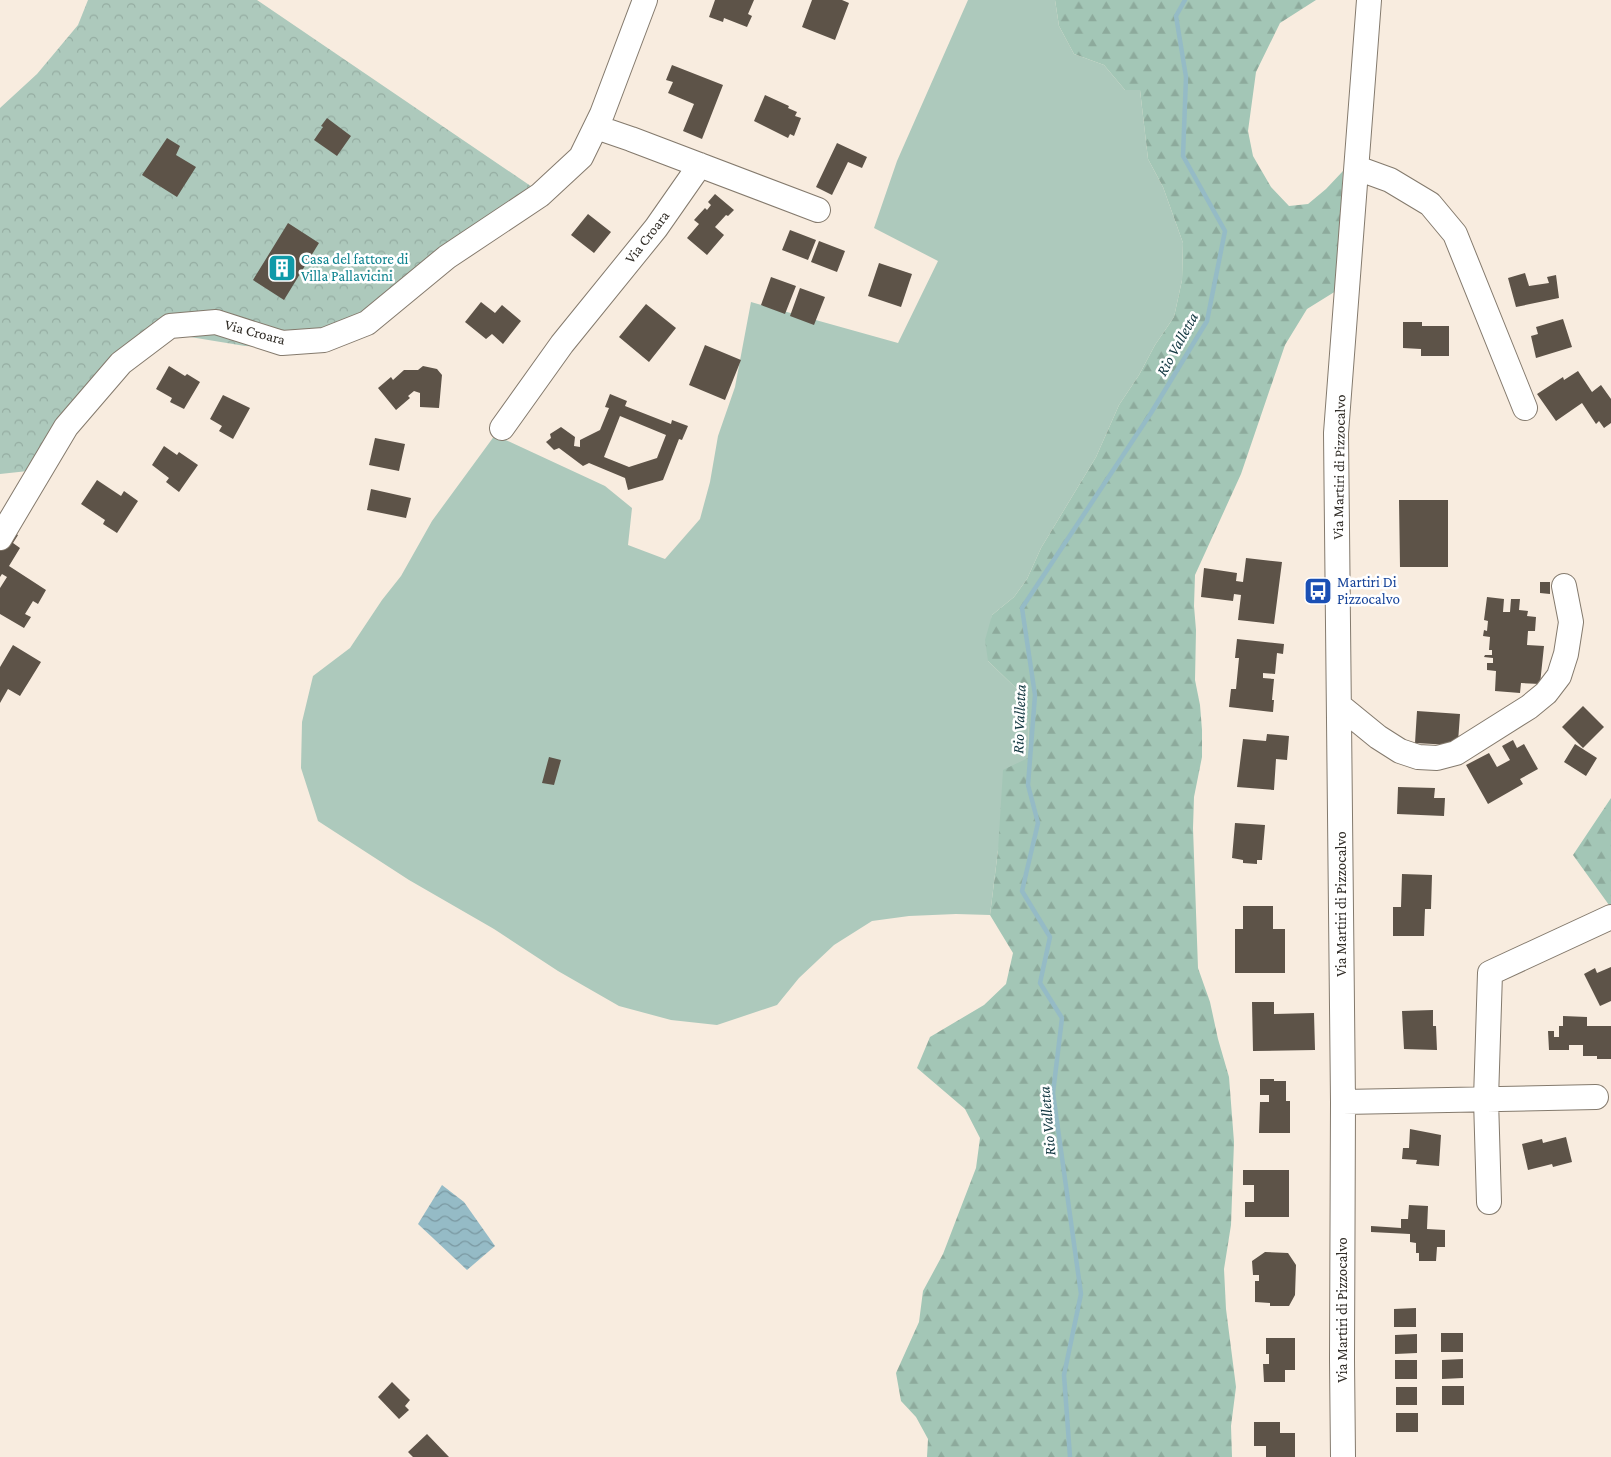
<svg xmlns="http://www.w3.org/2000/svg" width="1611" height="1457" viewBox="0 0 1611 1457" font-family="'Crimson Pro',serif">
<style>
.green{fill:#adc9bc}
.forest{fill:url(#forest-firs)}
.park{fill:url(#park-crowns)}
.water{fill:url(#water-waves)}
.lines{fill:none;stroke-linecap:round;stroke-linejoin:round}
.stream{stroke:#95bbc6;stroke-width:4.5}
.building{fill:#5d5348;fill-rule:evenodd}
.minor-casing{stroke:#847a6d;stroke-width:26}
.minor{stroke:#fff;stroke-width:24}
.labels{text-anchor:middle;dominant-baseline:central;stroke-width:5;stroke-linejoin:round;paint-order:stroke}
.street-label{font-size:15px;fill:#312d27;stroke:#fff}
.culture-label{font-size:15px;fill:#0d838f;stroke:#fff;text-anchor:start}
.transit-label{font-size:15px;fill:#164399;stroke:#fff;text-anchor:start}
.water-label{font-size:16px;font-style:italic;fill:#123740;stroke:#fff}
</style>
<defs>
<pattern id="forest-firs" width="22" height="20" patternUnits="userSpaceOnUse" patternTransform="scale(1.25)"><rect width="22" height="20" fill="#a3c6b6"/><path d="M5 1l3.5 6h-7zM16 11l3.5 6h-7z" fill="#8daa9c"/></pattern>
<pattern id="park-crowns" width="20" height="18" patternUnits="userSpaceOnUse" patternTransform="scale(1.25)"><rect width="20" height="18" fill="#adc9bc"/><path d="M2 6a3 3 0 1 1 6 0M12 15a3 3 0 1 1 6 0" fill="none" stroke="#95ada2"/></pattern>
<pattern id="water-waves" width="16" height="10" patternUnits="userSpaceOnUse" patternTransform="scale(1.25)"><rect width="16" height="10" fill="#95bbc6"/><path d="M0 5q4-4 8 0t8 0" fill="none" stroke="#7a98a1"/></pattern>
</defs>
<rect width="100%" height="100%" fill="#f8ecdf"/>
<path class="green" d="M968 0H1055L1059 26 1074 54 1104 65 1125 90H1140L1148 159 1163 187 1183 243 1182 280 1174 317 1155 345 1139 375 1119 405 1096 457 1041 548 1027 579 1014 597 992 615 988 661 1018 690 1029 721 1028 758 998 850 990 915 956 914 909 916 872 921 834 945 799 978 777 1005 717 1025 671 1020 619 1006 558 971 494 929 409 880 318 821 301 768 302 722 313 676 350 648 382 600 401 576 432 521 495 435 605 486 632 508 628 545 665 559 700 519 710 482 718 436 735 387 751 302 898 343 938 261 874 228 897 161Z"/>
<path class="forest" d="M1055 0H1316L1280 23 1256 72 1248 131 1253 156 1271 187 1289 206 1308 204 1326 189 1343 171 1336 291 1307 309 1285 345 1241 474 1195 575 1194 606 1196 630 1195 680 1200 705 1202 730V757L1194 797 1193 828 1198 968 1210 1002 1218 1039 1229 1077 1234 1142 1231 1225 1224 1269 1226 1309 1236 1387 1231 1426 1232 1457H927L928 1439 916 1417 901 1401 896 1373 919 1322 923 1291 943 1254 976 1168 980 1138 965 1109 917 1068 930 1037 984 1005 1006 984 1013 953 990 915 998 850 1003 770 1028 758 1029 722 1018 690 988 661 985 640 992 615 1014 597 1027 579 1041 548 1096 457 1119 405 1139 375 1155 345 1174 317 1182 280 1183 243 1163 187 1148 159 1140 90H1125L1104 65 1074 54 1059 26Z
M1611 798V905H1609L1573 855Z"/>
<path class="park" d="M88 0H257L541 193 361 318 273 347 245 346 178 335 146 349 28 471 0 474V108L37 74 78 25Z"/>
<path class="water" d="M442 1185 464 1202 495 1246 467 1270 418 1224Z"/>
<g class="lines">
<path class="stream" d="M1070 1457 1064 1375 1081 1294 1053 1093 1062 1018 1040 983 1050 937 1022 891 1038 823 1028 785 1035 695 1022 608 1151 413 1207 321 1225 231 1183 156 1186 77 1176 16 1185 0"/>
</g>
<path class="building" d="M715 0H754L748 14 752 16 747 27 724 18 723 22 709 17Z
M812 0H842L849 3 835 40 802 27Z
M672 65 723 85 702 139 683 131 694 104 668 93 673 82 666 80Z
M765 95 789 106 788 108 797 112 795 116 801 118 794 136 790 134 788 138 754 121Z
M327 118 351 136 337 156 314 140 323 127 321 126Z
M167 138 180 146 176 155 196 167 177 197 142 175Z
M837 143 867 157 862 168 848 162 832 195 816 187Z
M715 194 734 210 728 216 726 215 715 227 724 235 707 255 687 238 699 224 694 220 705 208 707 210 711 205 708 202Z
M588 214 611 232 594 253 571 235Z
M288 223 319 243 284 300 253 280Z
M790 230 816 240 808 260 782 250Z
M819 241 845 251 837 272 811 262Z
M879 263 912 274 901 307 868 296Z
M1525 273 1529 286 1549 283 1547 277 1556 275 1559 298 1516 307 1508 278Z
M771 277 796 286 785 314 761 305Z
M800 288 825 297 814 325 790 316Z
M481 302 495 313 502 305 521 321 503 344 492 334 486 339 465 322Z
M646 304 676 328 649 362 619 337Z
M1563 319 1572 347 1536 358 1531 336 1538 334 1536 327Z
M1403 322H1422V326H1449V356H1421V349L1403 348Z
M705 345 741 360 725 400 689 385Z
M169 366 185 376 187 374 200 382 184 409 170 402 172 398 156 389Z
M423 366 437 369 442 375 439 408 420 407V393L414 391 408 396 410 398 396 410 378 388 391 377 393 380 404 370H418Z
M1578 371 1592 392 1601 385 1611 399V423L1604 428 1599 421 1596 424 1582 403 1556 421 1537 394 1563 377 1564 380Z
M610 394 627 401 625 406 671 424 672 420 688 426 682 440 679 439 663 480 628 490 625 478 589 463 583 466 559 448 554 450 546 442 551 438 550 434 561 427 575 437 574 446 580 447V440L600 430 609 408 605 407ZM620 416 666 435 657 458 629 467 604 457Z
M223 395 250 408 233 439 219 431 222 426 210 419Z
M375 438 405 444 399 471 369 465Z
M164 446 177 455 179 452 198 465 179 492 166 482 169 478 152 465Z
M97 480 121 496 124 491 138 501 117 533 103 524 105 520 81 504Z
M371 489 411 498 406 518 367 510Z
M1399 500H1448V567H1400Z
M9 530 18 535 13 543 20 548 9 566 46 590 38 604 33 601 25 614 31 617 24 628 0 614V588L7 577 2 574 0 577V545Z
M1246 558 1282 562 1274 624 1238 620 1241 595 1234 594 1233 601 1201 597 1204 568 1237 573 1236 581 1243 582Z
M1540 582H1550V594L1540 593Z
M1487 597 1504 599 1503 612H1510L1511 599H1520L1519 610 1528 611 1527 616 1536 617 1535 631H1528L1527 645 1544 646 1540 684 1521 683 1520 693 1495 691 1496 671 1487 670V663H1493V658L1484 657 1485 655H1492V650H1489L1490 637 1483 636 1484 630 1487 631 1488 621 1484 620Z
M1237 639 1284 644 1283 654 1277 653 1275 674 1263 673V678L1274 679 1272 700H1274L1273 712 1229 707 1231 689H1236L1239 658H1235Z
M13 645 41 662 20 696 8 689 0 703V667Z
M1583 706 1604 727 1583 748 1562 727Z
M1417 711 1460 714 1458 742 1451 741V745L1415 743Z
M1267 734 1289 736 1287 760 1276 759 1274 790 1237 787 1243 739 1266 741Z
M1513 740 1517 748 1524 744 1538 769 1520 779 1523 784 1488 804 1466 765 1489 753 1497 767 1510 760 1502 746Z
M1575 744 1597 758 1586 776 1564 762Z
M549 757 561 760 554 785 542 783Z
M1398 787 1435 788 1434 798H1445L1444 816 1397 814Z
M1235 823 1265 825 1262 860H1257V864L1243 863V860L1232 858Z
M1402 874 1432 875 1431 909H1425L1424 936H1393V907H1401Z
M1243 906H1273V929H1285V973H1235V929H1243Z
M1611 967V1001L1600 1006 1584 974 1595 968 1597 973Z
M1252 1002H1274V1014L1314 1013 1315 1050 1253 1051Z
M1433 1010V1026H1436L1437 1050 1404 1049 1402 1011Z
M1563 1016 1587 1017V1026H1611V1059H1597V1056H1583V1045H1569V1050H1549L1548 1031H1554V1037H1559V1026H1563Z
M1260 1079H1274V1081H1286V1101H1290V1133H1259L1260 1102H1269V1095H1260Z
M1410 1129 1441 1135 1439 1166 1416 1164 1417 1160 1402 1159 1403 1148H1409Z
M1566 1137 1572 1162 1553 1167 1552 1164 1528 1170 1522 1144 1542 1139 1543 1143Z
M1243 1170H1289V1217H1245V1202H1254V1185H1243Z
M1409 1205 1428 1206 1427 1229 1445 1230V1247H1437L1436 1261H1419V1253H1416V1243L1410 1242V1234L1371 1232V1226L1401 1228V1219H1408Z
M1265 1252 1288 1253 1296 1265 1295 1295 1289 1306H1270V1303L1255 1302V1281H1259V1275H1253L1252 1261Z
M1416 1308V1327H1394V1309Z
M1441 1333H1463V1352H1441Z
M1417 1334V1353L1395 1354V1335Z
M1266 1338H1295V1370H1285V1382H1264L1263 1364H1269V1354H1266Z
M1463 1359V1378L1442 1379V1360Z
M1395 1360H1417V1379H1395Z
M392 1382 410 1400 405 1406 409 1410 399 1419 378 1397Z
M1442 1386H1464V1405H1442Z
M1396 1387H1417V1405H1396Z
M1396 1413H1418V1432H1396Z
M1254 1422H1280V1433H1295V1457H1266V1446H1254Z
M427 1434 449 1457H413L408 1452Z"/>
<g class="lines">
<defs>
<path id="minor" d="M596 127 631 139 818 210
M1357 168 1390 180 1430 204 1455 234 1525 408
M502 428 562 344 656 228 700 165
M0 538 66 427 121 363 170 326 216 322 282 343 324 340 367 323 447 257 540 195 581 157 602 114 645 0
M1340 706 1378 737 1400 751 1418 757 1437 758 1456 753 1529 707 1546 693 1559 676 1566 654 1571 622 1564 586
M1343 1102 1596 1097
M1489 1202 1486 1099 1490 973 1611 917
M1343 1457 1342 1360 1343 1102 1336 433 1369 0"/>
</defs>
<use href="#minor" class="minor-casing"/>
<use href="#minor" class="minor"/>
</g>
<defs>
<symbol id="building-square" viewBox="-11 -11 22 22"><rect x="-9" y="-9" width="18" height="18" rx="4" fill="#0f9aa8" stroke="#fff"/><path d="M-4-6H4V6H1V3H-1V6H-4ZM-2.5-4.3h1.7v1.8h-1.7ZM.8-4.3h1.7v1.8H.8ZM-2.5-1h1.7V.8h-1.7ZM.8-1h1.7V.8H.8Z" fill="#fff"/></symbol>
<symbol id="bus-square" viewBox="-11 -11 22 22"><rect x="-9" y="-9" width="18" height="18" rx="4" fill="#1a4fb4" stroke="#fff"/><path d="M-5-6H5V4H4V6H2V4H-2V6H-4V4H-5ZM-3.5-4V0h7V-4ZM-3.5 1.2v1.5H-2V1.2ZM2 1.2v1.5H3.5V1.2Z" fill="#fff"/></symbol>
</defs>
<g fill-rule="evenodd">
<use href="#building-square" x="266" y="252" width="32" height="32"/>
<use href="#bus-square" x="1302" y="575" width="32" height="32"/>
</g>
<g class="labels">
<g class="street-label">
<text transform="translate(647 237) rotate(-52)">Via Croara</text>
<text transform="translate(255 332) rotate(15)">Via Croara</text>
<text transform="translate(1339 467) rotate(-89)">Via Martiri di Pizzocalvo</text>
<text transform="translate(1341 904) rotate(-90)">Via Martiri di Pizzocalvo</text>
<text transform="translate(1342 1310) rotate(-90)">Via Martiri di Pizzocalvo</text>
</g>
<g class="culture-label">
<text x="301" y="259">Casa del fattore di<tspan x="301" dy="17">Villa Pallavicini</tspan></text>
</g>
<g class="transit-label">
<text x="1337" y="582">Martiri Di<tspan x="1337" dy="17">Pizzocalvo</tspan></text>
</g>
<g class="water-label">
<text transform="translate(1177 344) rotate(-61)">Rio Valletta</text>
<text transform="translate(1019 719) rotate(-88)">Rio Valletta</text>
<text transform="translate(1047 1121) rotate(-95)">Rio Valletta</text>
</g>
</g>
</svg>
